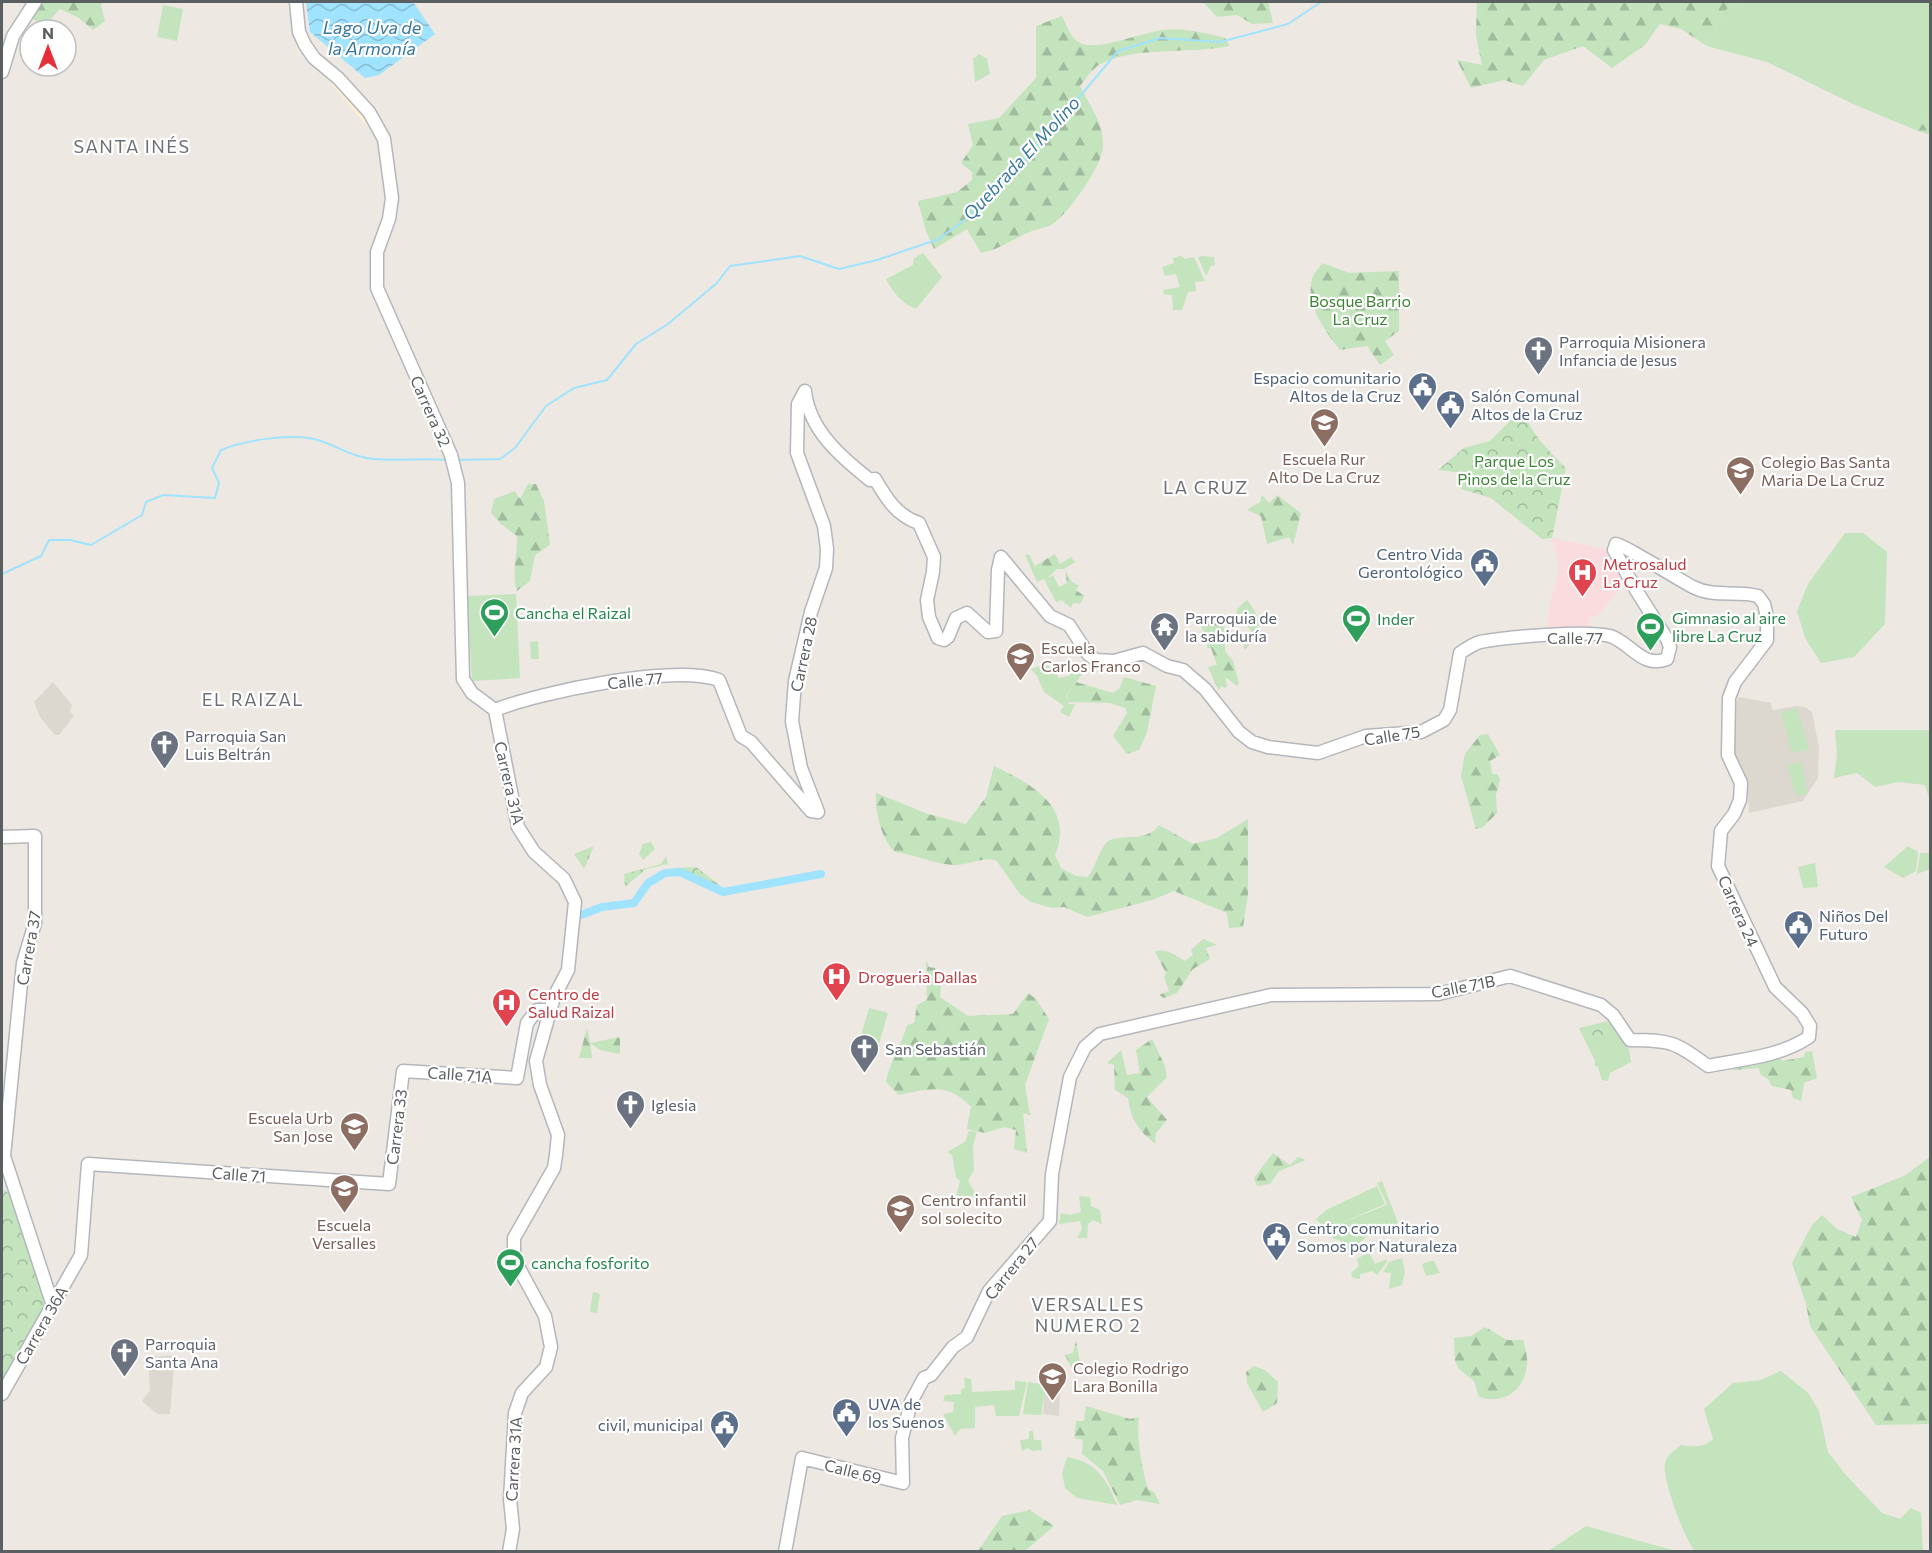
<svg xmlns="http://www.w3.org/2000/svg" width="1932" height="1553" viewBox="0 0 1932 1553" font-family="Commissioner,sans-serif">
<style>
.commercial{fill:#fdeed5}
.education{fill:#dcd8cf}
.medical{fill:#fadcde}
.green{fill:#c3e4bd}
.forest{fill:url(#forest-firs)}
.park{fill:url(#park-crowns)}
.water{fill:url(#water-waves)}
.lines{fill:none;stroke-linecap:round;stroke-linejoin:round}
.stream{stroke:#a0e3fe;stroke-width:2}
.canal{stroke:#a0e3fe;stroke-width:8}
.secondary-casing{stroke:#b3b7bc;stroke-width:15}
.secondary{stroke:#fff;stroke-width:12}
.labels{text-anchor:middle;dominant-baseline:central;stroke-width:4.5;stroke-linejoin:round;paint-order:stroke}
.park-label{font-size:16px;fill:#3e8536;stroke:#fff}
.worship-label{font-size:16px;fill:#5b616d;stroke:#fff;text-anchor:start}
.service-label{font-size:16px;fill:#4e5e75;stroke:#fff;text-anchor:start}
.street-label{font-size:16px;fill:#5a5f62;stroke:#fff}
.education-label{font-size:16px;fill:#785e54;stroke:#fff;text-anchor:start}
.health-label{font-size:16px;fill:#be3a42;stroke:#fff;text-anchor:start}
.leisure-label{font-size:16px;fill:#27864d;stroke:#fff;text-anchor:start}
.water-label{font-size:18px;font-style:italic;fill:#39799e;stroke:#fff}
.neighbourhood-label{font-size:18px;letter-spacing:1.5px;fill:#6b7174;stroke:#fff}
</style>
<defs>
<pattern id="forest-firs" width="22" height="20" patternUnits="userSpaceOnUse" patternTransform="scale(1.5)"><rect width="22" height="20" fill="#c3e4bd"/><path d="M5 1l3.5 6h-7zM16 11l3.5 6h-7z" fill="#a1bc9d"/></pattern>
<pattern id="park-crowns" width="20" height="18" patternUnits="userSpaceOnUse" patternTransform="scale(1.5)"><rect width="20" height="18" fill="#c3e4bd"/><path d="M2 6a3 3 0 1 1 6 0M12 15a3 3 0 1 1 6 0" fill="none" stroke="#a1bc9d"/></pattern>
<pattern id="water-waves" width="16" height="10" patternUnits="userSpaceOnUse" patternTransform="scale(1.5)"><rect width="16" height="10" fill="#a0e3fe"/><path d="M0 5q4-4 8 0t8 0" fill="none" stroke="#85bbd1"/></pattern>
</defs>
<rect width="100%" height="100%" fill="#ede8e1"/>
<path class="commercial" d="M287 2H292L296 35 372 124 367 127 328 80 297 49Z"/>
<path class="education" d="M53 682 72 705 70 711 74 716 59 735H55L40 717 34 702Z
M1739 697 1771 703 1772 710 1797 706 1805 707 1812 712 1819 747 1818 778 1803 801 1749 813 1747 782 1733 749 1734 707Z
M175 1355 170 1414H157L142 1401 150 1390 148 1357Z
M1045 1388 1060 1389 1059 1416 1043 1414Z"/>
<path class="medical" d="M1552 538 1609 550 1625 583 1597 616H1591L1585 631 1547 633 1549 609 1559 568Z"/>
<path class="green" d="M1739 2H1930V112L1918 131 1853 104 1767 62 1707 46 1724 11Z
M163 5 183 9 177 41 157 37Z
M979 54 987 59 990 74 975 82 973 59Z
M923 253 942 277 916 309C901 303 893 292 886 279L913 265 914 258Z
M1181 256 1185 259 1194 257 1205 281 1195 282 1196 291 1188 292 1182 310H1173L1172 295 1164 294 1163 290 1180 287 1176 274 1165 276 1162 267 1174 263 1173 258Z
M1202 256 1214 257 1215 265 1211 266 1206 276 1198 257Z
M1845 533H1863L1887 552 1885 624 1854 657 1821 663 1805 638 1797 611 1808 584Z
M516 594 520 678 472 681 467 596Z
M538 641 539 659H531L530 642Z
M1044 664 1056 670 1058 678 1069 676 1068 669 1072 664 1083 673 1066 695 1069 704H1075L1069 717 1060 712 1064 706 1044 692 1037 676 1031 669Z
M1797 708 1809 749 1792 753 1781 712Z
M1835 730H1930V801L1925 785 1898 782 1875 787 1857 773 1834 778 1837 755Z
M1801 762 1808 794 1796 796 1787 766Z
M1908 846 1918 852 1916 871 1903 878 1884 867Z
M1920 853H1930V869L1917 874Z
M1815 863 1818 887 1803 888 1798 867Z
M869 1008 888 1013 879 1044 860 1039Z
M1613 1020 1629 1049 1631 1062 1610 1073 1608 1081 1602 1080 1598 1067 1594 1065 1595 1061 1579 1028Z
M969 1131 977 1132 973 1145 974 1170 968 1181 977 1196 956 1197 960 1181 956 1177 952 1155 947 1152 965 1142Z
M1382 1181 1398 1223 1376 1235 1367 1236 1353 1249 1346 1251 1340 1240 1334 1239 1316 1219 1326 1210 1377 1186 1385 1204 1332 1227 1384 1206 1387 1204 1377 1183Z
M1079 1196 1090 1197 1091 1206 1100 1210 1102 1224 1093 1220 1088 1224 1087 1238H1077L1082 1229 1080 1221 1059 1224 1061 1213 1070 1215 1081 1212Z
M1369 1252 1375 1264 1387 1259V1262L1377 1275 1372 1271 1360 1274V1279L1353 1278 1351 1273 1359 1266 1357 1259Z
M1402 1258 1405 1272 1402 1285 1389 1289 1391 1273 1383 1272 1389 1262Z
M1430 1261H1434L1440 1273 1426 1276 1422 1264Z
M593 1292 600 1294 597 1313 590 1312Z
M1781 1371 1808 1393 1813 1401 1819 1411 1828 1452 1845 1474 1882 1513 1900 1519 1911 1508 1921 1513 1923 1551 1696 1552C1686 1544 1661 1476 1665 1463 1668 1454 1675 1450 1681 1445 1693 1447 1704 1448 1713 1439L1704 1409 1733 1383 1761 1380Z
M964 1378 971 1379 972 1392 1015 1390V1381L1027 1382 1019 1416H996L994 1405 975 1407V1428L960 1429 955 1436 943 1414 953 1412 954 1402 943 1401 945 1395 961 1394V1389L965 1388Z
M1028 1382 1046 1385 1041 1415 1023 1414Z
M1029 1431H1033L1034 1440H1041L1042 1450 1033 1451 1027 1448 1022 1451 1020 1440 1029 1439Z
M1067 1457C1095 1461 1107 1479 1117 1505L1077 1498 1065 1488 1062 1473Z
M1586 1526 1676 1551H1548Z"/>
<path class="forest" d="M39 2H102L101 6 105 21 93 30 79 18 60 9 46 24 26 17Z
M1203 2H1268L1273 23 1252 24 1237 15 1217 17Z
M1477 2H1739L1724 11 1707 46 1681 29 1660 24 1645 45 1612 68 1583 46 1544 60 1523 86 1504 80 1471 88 1457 60 1482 65 1476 36Z
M1062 16C1067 25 1070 38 1080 43 1099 52 1143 31 1165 30 1186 28 1205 33 1225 38L1230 46C1193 54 1129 46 1099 65 1092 69 1085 80 1080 86 1089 105 1104 123 1103 146 1103 165 1069 212 1054 223 1048 228 1039 228 1032 231 1014 238 1001 249 981 253L967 229 934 249 926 231 918 201 957 192 972 180V172L961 163 973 145 968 124 999 118 1036 78V26Z
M1930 112V135L1918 131Z
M1322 263 1350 273 1399 271V331L1385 341 1394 355 1380 365 1367 346 1340 350C1326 332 1305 304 1312 279 1313 274 1319 268 1322 263Z
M528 484H536L544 501 550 545 535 555 530 581 517 591C511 571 518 556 517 536L501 524 491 513 494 499 515 491 520 499Z
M1262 495 1269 503 1277 495 1301 513 1293 545 1289 537 1267 544 1261 516 1247 510 1260 502Z
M1029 554 1035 566 1055 554 1060 564 1071 557 1075 562 1064 569H1057L1046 579 1053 575 1059 587 1067 583 1065 570 1071 581 1079 586 1076 590 1084 596 1080 604 1073 603 1071 608 1062 600 1056 602 1044 579 1037 582 1025 555Z
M1247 600C1251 604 1259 620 1260 620L1254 641 1245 649 1243 640 1247 638 1251 630 1236 615 1237 609Z
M1221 616 1224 623 1225 651 1233 661 1239 684 1237 686 1225 677 1227 686 1225 688 1221 686 1219 691 1208 667 1217 665 1211 648H1207L1208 640 1200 624Z
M1124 677 1156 686 1147 732 1139 750 1127 754 1113 736 1127 713 1125 708 1110 703 1069 702 1067 695 1076 682 1113 693 1119 689Z
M1488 734 1500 755 1490 761 1492 774H1497L1500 779 1496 795 1497 813 1482 828 1476 829 1461 776 1465 754 1480 735Z
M994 766C1031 784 1075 806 1055 855L1061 868 1076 876 1088 877C1095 867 1099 852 1106 843 1116 832 1147 844 1159 825L1193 844 1217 838 1248 819V894L1243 927 1229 928 1227 913 1174 891 1152 900 1087 917 1064 907 1052 908 1031 902 1020 894 996 860C980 857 970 865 955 865 937 865 914 854 895 852 881 838 875 812 876 793L928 814 966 824 986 797Z
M1203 939 1217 945 1206 948 1210 959 1193 969 1177 993 1164 998 1159 995 1169 991 1164 977 1166 973 1155 952C1164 947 1175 955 1185 961L1193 955 1191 950Z
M926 960 929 967 935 968 941 984 940 997 968 1016 1013 1014 1028 993 1036 999 1049 1019 1025 1085 1030 1115 1023 1113 1027 1153 1014 1149 1016 1130 1004 1127 985 1133 967 1129 971 1107C948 1082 928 1089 899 1095L886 1082C889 1062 902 1045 907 1025L914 1023 917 1005 927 1000Z
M587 1028 590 1043 620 1037V1054L600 1050 590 1043 592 1058H579Z
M1152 1039 1165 1066 1167 1077 1147 1097 1167 1120 1156 1133 1155 1144C1139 1131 1130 1118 1128 1098L1115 1090 1114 1065 1107 1063 1121 1050 1127 1075 1140 1073 1136 1050Z
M1812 1051 1817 1078 1804 1083 1801 1101 1793 1098 1791 1090 1772 1086 1768 1079 1760 1074 1759 1068 1733 1070 1728 1059 1779 1057 1782 1061 1804 1057 1805 1052Z
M1273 1153 1290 1165 1298 1157 1306 1160 1279 1171 1270 1184 1257 1186 1254 1178Z
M1930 1157V1424L1876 1425 1810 1326 1806 1304 1792 1263 1812 1225 1822 1215 1837 1229 1856 1237 1862 1220 1851 1197 1904 1176Z
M1485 1327 1507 1340H1523C1525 1348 1528 1357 1527 1365 1524 1391 1504 1405 1479 1397L1474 1381 1459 1369 1455 1361 1454 1338 1471 1336Z
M1076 1340 1080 1363 1083 1364 1071 1367 1065 1355 1073 1353Z
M1254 1366 1265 1370 1278 1382 1277 1403 1263 1412 1247 1383 1246 1372Z
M1086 1406 1130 1419 1139 1417C1136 1438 1142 1469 1148 1489L1154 1492 1160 1504 1137 1500 1120 1505 1103 1471 1082 1454 1083 1440 1074 1438 1076 1421H1084Z
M1030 1510 1054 1526 1025 1551H978L1002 1516Z"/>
<path class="park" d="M1523 408C1530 434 1548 449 1566 468L1552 538 1542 539 1491 498 1461 489 1464 473 1438 470 1464 448 1490 441Z
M651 842 655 849 643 860 639 854 643 844Z
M594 846 584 869 574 854Z
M666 856 668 864 646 869 625 887 624 874 661 864Z
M696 867 722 887 675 868Z
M1604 1024 1613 1026 1607 1035 1589 1040 1584 1030Z
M4 1189 19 1204 52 1303 36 1320 9 1381 2 1387V1204Z"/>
<path class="water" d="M306 2H413L435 34 379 75 365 78 310 32Z"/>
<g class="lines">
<path class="stream" d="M457 460 500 459 515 448 546 406 574 388 607 380 636 344 668 324 717 283 730 266 800 256 839 269 877 260 939 239 970 216 1055 126 1118 51 1160 38 1220 42 1288 24 1321 2
M2 574 41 556 49 540H70L91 545 142 515 146 502 163 495 215 498 219 483 212 468 221 450C245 440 296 432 321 441 339 447 355 458 374 459 399 461 424 458 448 460"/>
<path class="canal" d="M658 877 665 873 680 872 723 892 821 874
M581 915 602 907 634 903 648 883 657 878"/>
<defs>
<path id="secondary" d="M296 2 299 32 305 45 314 58 338 78 369 112 384 139 392 198 389 219 377 252V288L451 455 458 483 463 679 472 693 495 710
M2 72 13 36 35 2
M805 391C809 430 841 457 870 480L875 479C886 498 897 516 919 523L934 557 933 572 927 600 929 617 938 638 944 640 948 637 956 618 967 613 988 632 996 631 998 570 1001 557
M495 710 518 827 534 852 564 879 575 902 568 970 554 997 536 1061 540 1085 558 1135 556 1155 554 1168 514 1238V1259L545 1316 551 1347 546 1367 522 1393 515 1413 510 1499 513 1529 509 1552
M495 710C540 692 674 664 719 680L741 736 751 742 811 811 818 812 801 768 792 721 795 681 811 612 826 568 827 549 824 526 797 453 798 404 805 391
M2 837 35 836V923L23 963 4 1156 52 1303
M2 1394 81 1255 88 1164 389 1184 403 1071 517 1078 527 1023 537 1010H550
M785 1552 802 1458 903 1483 902 1438 911 1402 924 1378 931 1375 953 1347 967 1337 989 1291 1050 1221 1052 1174 1070 1077 1085 1047 1100 1034 1271 995 1438 994 1510 976 1601 1005 1613 1015 1630 1040C1671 1040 1675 1042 1708 1066 1743 1059 1779 1057 1809 1037L1810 1026 1802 1013 1775 987 1718 866 1721 831 1734 814 1740 800 1741 783 1728 755 1729 698 1735 682 1767 640V617L1764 604 1758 596C1737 590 1714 598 1693 587 1681 581 1622 544 1616 544L1614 550 1636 590 1667 639 1670 647 1667 659C1642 669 1630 642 1610 636 1586 630 1506 637 1480 642 1473 644 1466 649 1460 653L1450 710 1444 720 1421 732 1366 736 1318 753 1268 747 1252 742 1239 732 1205 689 1183 670 1167 666 1143 653 1114 661 1096 660 1088 654 1069 625 1050 616 1001 557"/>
</defs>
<use href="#secondary" class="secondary-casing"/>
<use href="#secondary" class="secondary"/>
</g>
<defs>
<symbol id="church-pin" viewBox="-11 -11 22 30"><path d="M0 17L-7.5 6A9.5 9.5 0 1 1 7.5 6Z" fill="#6b7280" stroke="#fff"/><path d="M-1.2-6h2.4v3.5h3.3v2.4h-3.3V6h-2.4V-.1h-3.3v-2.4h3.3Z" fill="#fff"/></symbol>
<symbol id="civic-pin" viewBox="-11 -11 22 30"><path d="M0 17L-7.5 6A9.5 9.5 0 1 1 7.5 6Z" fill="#5c6f8a" stroke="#fff"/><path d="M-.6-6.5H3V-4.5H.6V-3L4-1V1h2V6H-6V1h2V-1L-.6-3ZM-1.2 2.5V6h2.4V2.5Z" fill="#fff"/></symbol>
<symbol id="school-pin" viewBox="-11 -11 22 30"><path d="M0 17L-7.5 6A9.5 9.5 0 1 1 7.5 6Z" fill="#8d6e63" stroke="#fff"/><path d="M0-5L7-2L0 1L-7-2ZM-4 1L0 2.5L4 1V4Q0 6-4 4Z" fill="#fff"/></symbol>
<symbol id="hospital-pin" viewBox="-11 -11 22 30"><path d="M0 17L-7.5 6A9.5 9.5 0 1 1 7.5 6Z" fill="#e0444e" stroke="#fff"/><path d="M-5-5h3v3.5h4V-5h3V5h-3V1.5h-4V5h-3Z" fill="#fff"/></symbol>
<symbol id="stadium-pin" viewBox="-11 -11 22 30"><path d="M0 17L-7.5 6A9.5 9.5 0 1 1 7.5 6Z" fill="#2e9e5b" stroke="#fff"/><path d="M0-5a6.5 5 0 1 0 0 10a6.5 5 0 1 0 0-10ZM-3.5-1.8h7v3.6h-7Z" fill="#fff"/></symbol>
<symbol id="temple-pin" viewBox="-11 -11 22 30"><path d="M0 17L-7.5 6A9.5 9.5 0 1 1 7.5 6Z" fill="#6b7280" stroke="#fff"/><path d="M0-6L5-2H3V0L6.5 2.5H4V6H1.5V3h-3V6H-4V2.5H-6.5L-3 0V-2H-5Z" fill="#fff"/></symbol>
</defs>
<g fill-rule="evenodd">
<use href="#church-pin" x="1522" y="334" width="33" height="45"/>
<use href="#civic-pin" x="1406" y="370" width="33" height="45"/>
<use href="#civic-pin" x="1434" y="388" width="33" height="45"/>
<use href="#school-pin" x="1308" y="406" width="33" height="45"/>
<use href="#school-pin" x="1724" y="454" width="33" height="45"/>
<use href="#civic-pin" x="1468" y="546" width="33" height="45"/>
<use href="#hospital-pin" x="1566" y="556" width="33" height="45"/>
<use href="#stadium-pin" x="478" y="596" width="33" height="45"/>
<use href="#stadium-pin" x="1340" y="602" width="33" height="45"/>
<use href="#temple-pin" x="1148" y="610" width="33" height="45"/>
<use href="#stadium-pin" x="1634" y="610" width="33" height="45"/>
<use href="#school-pin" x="1004" y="640" width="33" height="45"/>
<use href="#church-pin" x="148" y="728" width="33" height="45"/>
<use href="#civic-pin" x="1782" y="908" width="33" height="45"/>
<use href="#hospital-pin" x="820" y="960" width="33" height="45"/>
<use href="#hospital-pin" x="490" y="986" width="33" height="45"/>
<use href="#church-pin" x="848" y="1032" width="33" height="45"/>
<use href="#church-pin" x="614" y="1088" width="33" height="45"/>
<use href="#school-pin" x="338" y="1110" width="33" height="45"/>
<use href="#school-pin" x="328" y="1172" width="33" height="45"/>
<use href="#school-pin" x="884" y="1192" width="33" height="45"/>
<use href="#civic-pin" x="1260" y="1220" width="33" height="45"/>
<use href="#stadium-pin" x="494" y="1246" width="33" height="45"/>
<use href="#church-pin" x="108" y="1336" width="33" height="45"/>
<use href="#school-pin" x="1036" y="1360" width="33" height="45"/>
<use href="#civic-pin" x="830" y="1396" width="33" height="45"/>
<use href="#civic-pin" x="708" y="1408" width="33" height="45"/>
</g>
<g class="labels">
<g class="park-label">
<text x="1360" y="300">Bosque Barrio<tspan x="1360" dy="18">La Cruz</tspan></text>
<text x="1514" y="460">Parque Los<tspan x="1514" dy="18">Pinos de la Cruz</tspan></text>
</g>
<g class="worship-label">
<text x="1559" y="341">Parroquia Misionera<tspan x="1559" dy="18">Infancia de Jesus</tspan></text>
<text x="1185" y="617">Parroquia de<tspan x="1185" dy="18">la sabiduría</tspan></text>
<text x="185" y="735">Parroquia San<tspan x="185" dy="18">Luis Beltrán</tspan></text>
<text x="885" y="1048">San Sebastián</text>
<text x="651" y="1104">Iglesia</text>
<text x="145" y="1343">Parroquia<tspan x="145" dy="18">Santa Ana</tspan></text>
</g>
<g class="service-label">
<text x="1401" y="377" text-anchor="end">Espacio comunitario<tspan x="1401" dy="18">Altos de la Cruz</tspan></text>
<text x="1471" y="395">Salón Comunal<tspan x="1471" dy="18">Altos de la Cruz</tspan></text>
<text x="1463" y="553" text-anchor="end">Centro Vida<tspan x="1463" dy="18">Gerontológico</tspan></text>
<text x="1819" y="915">Niños Del<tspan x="1819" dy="18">Futuro</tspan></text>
<text x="1297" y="1227">Centro comunitario<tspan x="1297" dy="18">Somos por Naturaleza</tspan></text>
<text x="868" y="1403">UVA de<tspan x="868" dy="18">los Suenos</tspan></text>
<text x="703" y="1424" text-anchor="end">civil, municipal</text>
</g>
<g class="street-label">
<text transform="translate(431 411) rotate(66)">Carrera 32</text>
<text x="1575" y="637">Calle 77</text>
<text transform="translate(803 654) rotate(-78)">Carrera 28</text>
<text transform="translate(635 680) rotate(-6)">Calle 77</text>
<text transform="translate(1392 735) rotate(-9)">Calle 75</text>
<text transform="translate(510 783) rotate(77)">Carrera 31A</text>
<text transform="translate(1739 911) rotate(66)">Carrera 24</text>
<text transform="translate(28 948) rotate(-80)">Carrera 37</text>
<text transform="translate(1463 986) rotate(-11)">Calle 71B</text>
<text transform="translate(460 1074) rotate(4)">Calle 71A</text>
<text transform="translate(396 1127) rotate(-83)">Carrera 33</text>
<text transform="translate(239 1174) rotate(4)">Calle 71</text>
<text transform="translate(1011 1268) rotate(-51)">Carrera 27</text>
<text transform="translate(41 1325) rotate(-60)">Carrera 36A</text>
<text transform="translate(513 1459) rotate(-87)">Carrera 31A</text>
<text transform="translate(853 1471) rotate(14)">Calle 69</text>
</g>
<g class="education-label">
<text x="1324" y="458" text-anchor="middle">Escuela Rur<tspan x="1324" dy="18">Alto De La Cruz</tspan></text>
<text x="1761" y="461">Colegio Bas Santa<tspan x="1761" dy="18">Maria De La Cruz</tspan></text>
<text x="1041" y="647">Escuela<tspan x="1041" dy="18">Carlos Franco</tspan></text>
<text x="333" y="1117" text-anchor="end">Escuela Urb<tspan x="333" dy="18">San Jose</tspan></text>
<text x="921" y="1199">Centro infantil<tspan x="921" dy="18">sol solecito</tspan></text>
<text x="344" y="1224" text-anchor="middle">Escuela<tspan x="344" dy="18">Versalles</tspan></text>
<text x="1073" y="1367">Colegio Rodrigo<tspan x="1073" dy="18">Lara Bonilla</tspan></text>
</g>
<g class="health-label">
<text x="1603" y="563">Metrosalud<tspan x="1603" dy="18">La Cruz</tspan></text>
<text x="858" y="976">Drogueria Dallas</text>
<text x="528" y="993">Centro de<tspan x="528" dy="18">Salud Raizal</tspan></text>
</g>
<g class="leisure-label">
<text x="515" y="612">Cancha el Raizal</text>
<text x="1672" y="617">Gimnasio al aire<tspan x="1672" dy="18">libre La Cruz</tspan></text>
<text x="1377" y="618">Inder</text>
<text x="531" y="1262">cancha fosforito</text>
</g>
<g class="water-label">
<text x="372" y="27">Lago Uva de<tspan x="372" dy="21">la Armonía</tspan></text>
<text transform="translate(1021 158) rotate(-47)">Quebrada El Molino</text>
</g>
<g class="neighbourhood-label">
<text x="132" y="146">SANTA INÉS</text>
<text x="1206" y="487">LA CRUZ</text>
<text x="253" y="699">EL RAIZAL</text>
<text x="1088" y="1304">VERSALLES<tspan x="1088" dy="21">NUMERO 2</tspan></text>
</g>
</g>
<rect width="1932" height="1553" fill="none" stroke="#5a5f62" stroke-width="6"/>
<g transform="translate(48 48)"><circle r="28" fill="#ffffff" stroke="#bdbfc0" stroke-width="1.5"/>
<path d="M0-4.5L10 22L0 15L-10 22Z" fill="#e72d3a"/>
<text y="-9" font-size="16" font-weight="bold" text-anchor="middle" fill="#5a5f62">N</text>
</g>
</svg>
